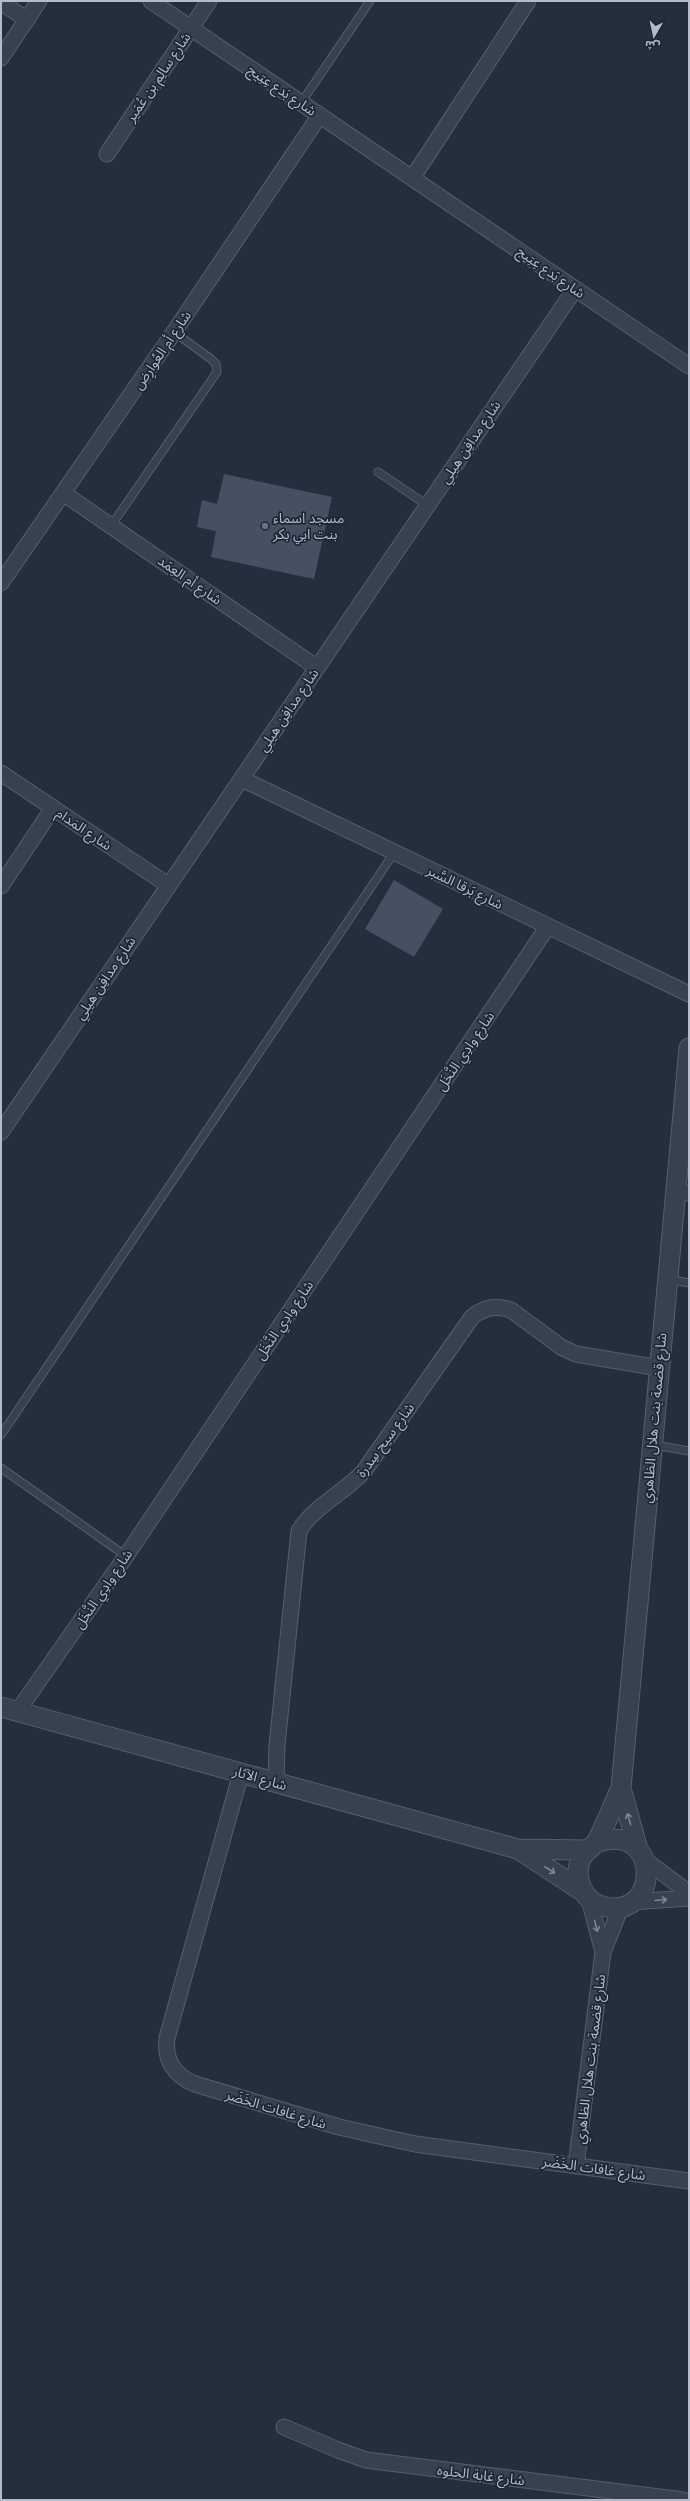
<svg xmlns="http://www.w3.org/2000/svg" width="690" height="2501" viewBox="0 0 690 2501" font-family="Roboto,'Noto Sans Arabic',sans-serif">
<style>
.building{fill:#455162}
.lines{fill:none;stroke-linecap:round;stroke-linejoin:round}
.service-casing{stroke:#565f6c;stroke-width:9}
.minor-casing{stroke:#565f6c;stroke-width:17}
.tertiary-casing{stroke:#565f6c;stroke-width:21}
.service{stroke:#38414e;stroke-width:7}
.minor{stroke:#38414e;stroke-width:15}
.tertiary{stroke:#38414e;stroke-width:19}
.oneway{stroke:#7c8592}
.worship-dot{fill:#6b7280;stroke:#1d2633;stroke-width:1.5}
.labels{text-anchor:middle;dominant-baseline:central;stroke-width:3.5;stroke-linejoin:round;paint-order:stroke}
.street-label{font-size:14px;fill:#b4bcc9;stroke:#1d2633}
.poi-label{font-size:14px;fill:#b4bcc9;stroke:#1d2633;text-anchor:start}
</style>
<rect width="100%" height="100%" fill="#242f3e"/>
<path class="building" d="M224 474 332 497 314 579 211 557 216 531 197 527 202 500 217 504Z
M394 880 443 909 414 957 365 929Z"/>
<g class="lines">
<defs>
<path id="service" d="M301 103 370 1
M378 472 427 505
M111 526 217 372 216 364 211 359 174 332
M668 1279 689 1283
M1 1435 394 853
M654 1445 689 1451
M1 1468 126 1556"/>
<path id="minor" d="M151 1 689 366
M1 2 27 20
M1 58 39 1
M107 154 209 1
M413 177 528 1
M63 493 316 667
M1 583 174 332 320 115
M1 773 168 885
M242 779 689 994
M1 886 53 808
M1 1132 575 289
M677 1192 689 1193
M17 1712 126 1556 548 926
M241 1773 167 2038C164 2060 175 2076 195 2084L339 2127 415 2144 689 2181
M276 1783 277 1745 299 1531C314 1506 344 1493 364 1471L472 1317C485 1307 495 1305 511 1310L561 1347 576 1354 659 1368
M645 1860 689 1893
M589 1899 603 1952
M632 1902 689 1898
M576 2166 603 1952 621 1907
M284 2427 338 2450 366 2460 683 2500"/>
<path id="tertiary" d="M1 1707 518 1849 587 1850
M621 1788 638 1850
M596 1843C662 1819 662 1923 602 1906 583 1901 573 1877 581 1859 584 1851 593 1848 597 1841 606 1824 613 1805 621 1788L689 1048
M518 1849 582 1891"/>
</defs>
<use href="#service" class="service-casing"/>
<use href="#minor" class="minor-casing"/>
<use href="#tertiary" class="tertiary-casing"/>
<use href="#service" class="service"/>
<use href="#minor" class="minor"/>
<use href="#tertiary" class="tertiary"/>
</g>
<defs><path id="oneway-shaft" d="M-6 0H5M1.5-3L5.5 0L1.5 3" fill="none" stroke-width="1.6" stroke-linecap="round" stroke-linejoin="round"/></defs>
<g class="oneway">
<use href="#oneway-shaft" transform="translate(629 1819) rotate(-106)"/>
<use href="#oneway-shaft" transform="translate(550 1870) rotate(33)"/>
<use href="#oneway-shaft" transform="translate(661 1900) rotate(-5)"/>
<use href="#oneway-shaft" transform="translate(596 1926) rotate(75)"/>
</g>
<circle class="worship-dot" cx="265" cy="526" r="4"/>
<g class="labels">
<g class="street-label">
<text transform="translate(158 77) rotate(-56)">شارع سالِم بن عُمَير</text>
<text transform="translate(282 90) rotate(34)">شارع بَدع عِتِيج</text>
<text transform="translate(551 272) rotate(35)">شارع بَدع عِتِيج</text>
<text transform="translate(162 350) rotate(-56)">شارع أم العُوارِض</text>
<text transform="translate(470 442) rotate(-56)">شارع مدافِن هيلي</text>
<text transform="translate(190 580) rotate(35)">شارع أم العِمَد</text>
<text transform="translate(288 710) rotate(-56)">شارع مدافِن هيلي</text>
<text transform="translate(84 829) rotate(34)">شارع المَدام</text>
<text transform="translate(465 887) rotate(26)">شارع بَرقا السَّبر</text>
<text transform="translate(105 978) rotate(-56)">شارع مدافِن هيلي</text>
<text transform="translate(465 1051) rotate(-56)">شارع وادِي النَّخَل</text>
<text transform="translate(284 1320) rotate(-56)">شارع وادِي النَّخَل</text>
<text transform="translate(654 1418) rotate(-85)">شارع قضمة بنت هلال الظاهري</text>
<text transform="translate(385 1440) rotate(-54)">شارع سيح سِدرة</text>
<text transform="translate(103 1589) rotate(-56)">شارع وادِي النَّخَل</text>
<text transform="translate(260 1778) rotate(16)">شارع الآثار</text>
<text transform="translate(590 2059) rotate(-83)">شارع قضمة بنت هلال الظاهري</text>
<text transform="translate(276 2109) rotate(17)">شارع غافات الخَضَر</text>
<text transform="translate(594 2168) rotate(8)">شارع غافات الخَضَر</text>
<text transform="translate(481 2475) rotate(7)">شارع غابة الحلوه</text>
</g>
<g class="poi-label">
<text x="273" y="518">مسجد اسماء<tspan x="273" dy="16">بنت ابي بكر</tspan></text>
</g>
</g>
<rect width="690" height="2501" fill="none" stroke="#b4bcc9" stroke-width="4"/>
<g transform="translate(654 36) rotate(189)" stroke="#1d2633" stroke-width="3" paint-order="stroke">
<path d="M0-3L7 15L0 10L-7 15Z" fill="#b4bcc9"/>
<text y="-6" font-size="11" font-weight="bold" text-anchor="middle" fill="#b4bcc9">ش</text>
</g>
</svg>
